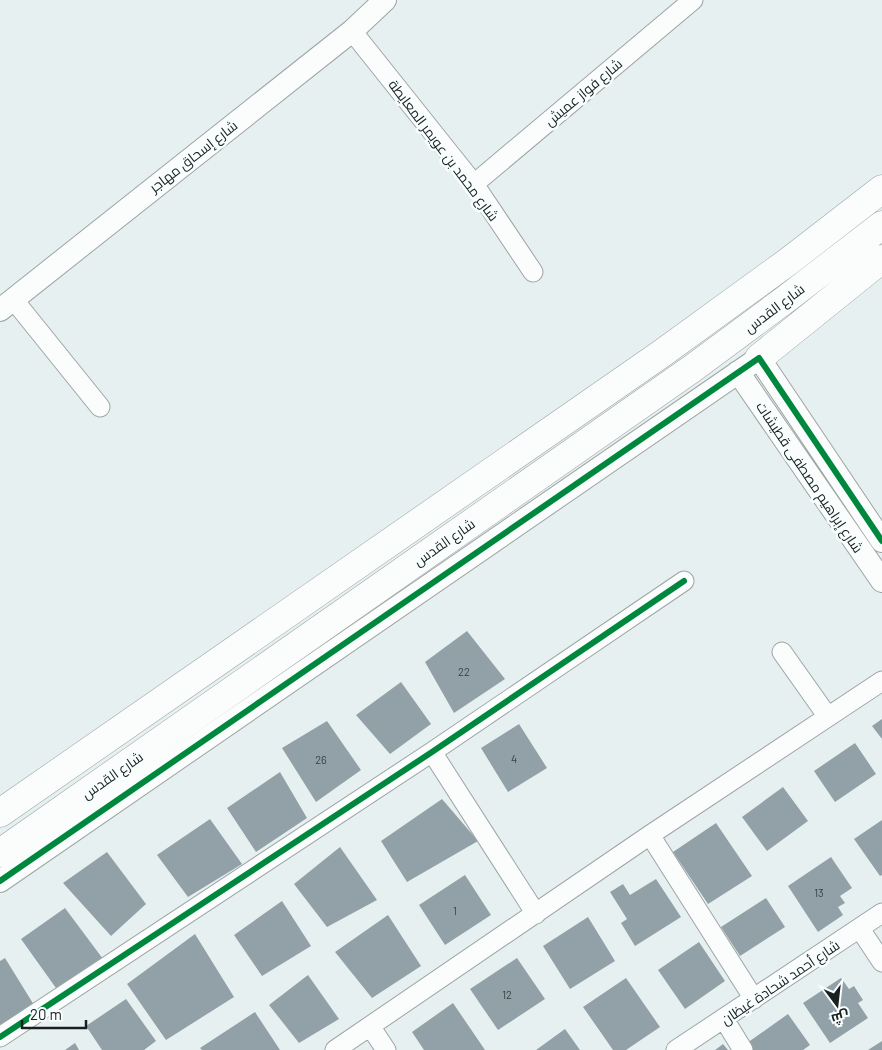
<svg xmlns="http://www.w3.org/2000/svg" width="882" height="1050" viewBox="0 0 882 1050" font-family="Barlow,Cairo,sans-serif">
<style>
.building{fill:#92a1a8}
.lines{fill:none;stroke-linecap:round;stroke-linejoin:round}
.minor-casing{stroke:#9ea4a5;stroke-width:21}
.tertiary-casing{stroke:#9ea4a5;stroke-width:24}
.trunk-casing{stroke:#9ea4a5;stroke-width:29}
.minor{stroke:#fbfdfd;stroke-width:19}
.tertiary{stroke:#fbfdfd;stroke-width:22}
.trunk{stroke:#fbfdfd;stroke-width:28}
.cycleway-casing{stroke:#f8fefe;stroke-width:9}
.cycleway{stroke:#00873e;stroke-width:6}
.labels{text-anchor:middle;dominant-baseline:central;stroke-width:5;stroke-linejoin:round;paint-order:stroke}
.number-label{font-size:11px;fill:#384042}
.street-label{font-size:14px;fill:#1a1f20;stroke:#f8fefe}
</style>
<rect width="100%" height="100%" fill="#e7f0f0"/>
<path class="building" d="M467 631 505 679 454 713 425 662Z
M401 682 431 724 390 754 356 715Z
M882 719V739L872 726Z
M327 721 361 770 316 802 282 748Z
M519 724 547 768 508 792 481 748Z
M855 743 876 774 835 802 814 771Z
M280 772 307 818 256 852 227 808Z
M783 787 808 821 767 851 742 817Z
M442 799 478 841 407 882 381 841Z
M210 819 242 864 188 897 157 855Z
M882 820V875L880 876 854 839Z
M716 823 752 876 708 904 673 852Z
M340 847 377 900 327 927 294 884Z
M107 852 146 904 111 936 63 883Z
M831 857 852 888 840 896 845 903 838 907 843 915 818 932 788 886Z
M465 875 491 915 445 945 419 905Z
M656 879 681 917 635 946 621 923 627 919 610 892 623 884 630 895Z
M766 898 785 927 740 956 721 927Z
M282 901 311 946 262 976 234 935Z
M65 908 103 959 56 988 21 939Z
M388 915 421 966 372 998 335 952Z
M588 917 615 961 570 989 543 946Z
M195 934 234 997 166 1040 127 984Z
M699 942 725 981 685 1009 658 970Z
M5 958 34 1005 0 1025V961Z
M517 958 545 999 498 1030 470 989Z
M308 975 339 1019 299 1043 269 1005Z
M626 978 660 1027 626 1050H613L583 1007Z
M841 978 849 989 854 986 863 1000 858 1003 868 1018 830 1043 803 1003Z
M126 999 156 1041 144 1050H102L86 1026Z
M453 1003 485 1050H424L412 1032Z
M255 1012 280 1050H202L200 1048Z
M788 1014 810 1045 803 1050H752L747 1043Z
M565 1029 580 1050H536Z
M882 1041V1050H868Z
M75 1043 79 1050H65Z
M723 1044 728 1050H715Z"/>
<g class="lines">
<defs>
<path id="minor" d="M352 31 474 184 533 272
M474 184 693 0
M13 299 100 407
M782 652 828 717
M432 752 536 914
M650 835 754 999
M860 929 882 962
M724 1019 743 1050
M370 1026 386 1050
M0 1037 432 752 684 581
M335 1050 650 835 882 681
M676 1050 882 913"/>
<path id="tertiary" d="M0 310 352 31 385 0
M738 372 882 581
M0 881 759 358 882 541"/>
<path id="trunk" d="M759 358 882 259
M0 813 661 354 789 261 882 189
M0 853 693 368 786 299 882 225"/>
</defs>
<use href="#minor" class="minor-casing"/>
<use href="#tertiary" class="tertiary-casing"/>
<use href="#trunk" class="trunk-casing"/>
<use href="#minor" class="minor"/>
<use href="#tertiary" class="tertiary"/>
<use href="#trunk" class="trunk"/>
<defs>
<path id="cycleway" d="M0 881 759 358 882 541
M0 1037 432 752 684 581"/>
</defs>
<use href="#cycleway" class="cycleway-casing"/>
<use href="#cycleway" class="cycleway"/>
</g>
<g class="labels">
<g class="number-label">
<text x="464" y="671">22</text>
<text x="514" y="758">4</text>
<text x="321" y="759">26</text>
<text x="819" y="892">13</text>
<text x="455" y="910">1</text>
<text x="507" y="994">12</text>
</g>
<g class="street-label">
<text transform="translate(583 92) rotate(-40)">شارع فواز عميش</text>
<text transform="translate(444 150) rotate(53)">شارع محمد بن عويمر المعايطة</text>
<text transform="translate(193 156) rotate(-38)">شارع إسحاق مهاجر</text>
<text transform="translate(774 308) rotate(-37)">شارع القدس</text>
<text transform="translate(810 477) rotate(56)">شارع إبراهيم مصطفى قطيشات</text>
<text transform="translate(444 542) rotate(-35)">شارع القدس</text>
<text transform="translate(112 775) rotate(-35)">شارع القدس</text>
<text transform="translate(780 982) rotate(-34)">شارع أحمد شحادة غيظان</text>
</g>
</g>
<g transform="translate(837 1005) rotate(165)" stroke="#f8fefe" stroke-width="4" paint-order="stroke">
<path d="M0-4L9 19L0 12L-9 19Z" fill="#1a1f20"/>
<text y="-8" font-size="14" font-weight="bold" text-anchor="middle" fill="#1a1f20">ش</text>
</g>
<path d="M22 1020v8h64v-8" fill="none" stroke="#1a1f20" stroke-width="2.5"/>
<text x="30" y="1020" font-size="15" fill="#1a1f20" stroke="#f8fefe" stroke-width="4" paint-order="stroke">20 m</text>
</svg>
